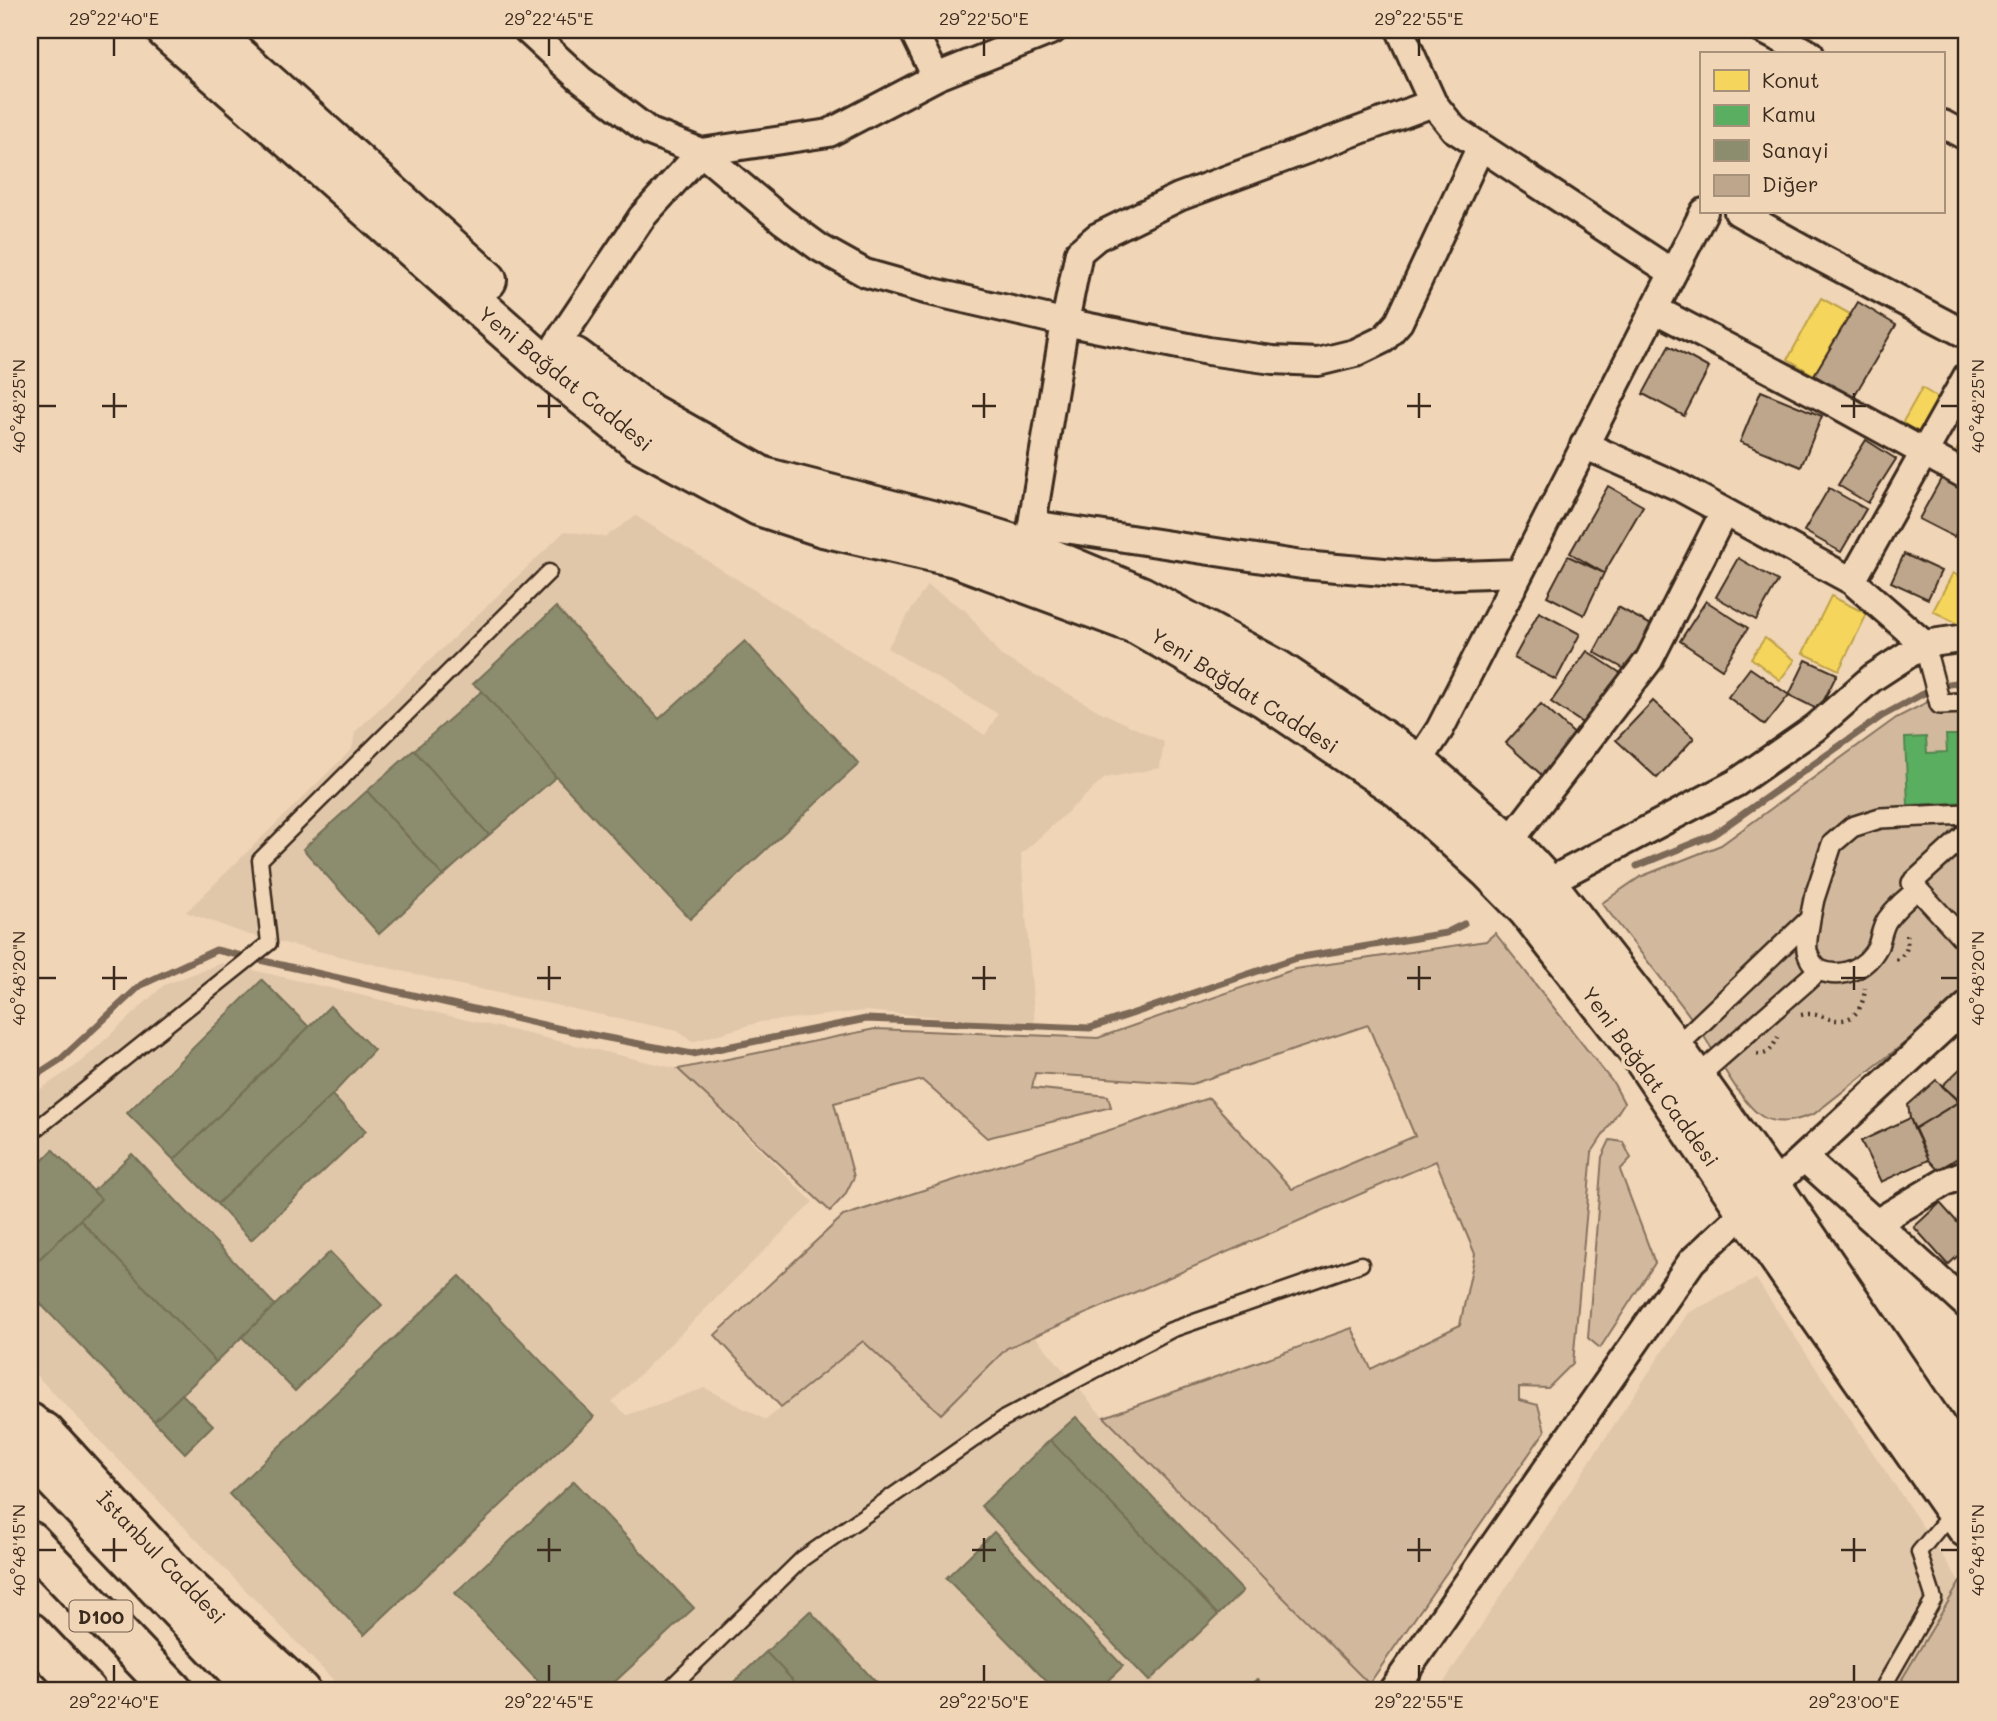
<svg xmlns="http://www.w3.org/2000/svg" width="1997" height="1721" viewBox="0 0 1997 1721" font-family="Mali,sans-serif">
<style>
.built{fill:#e1c7aa}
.green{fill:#d2b99e;stroke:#86725e;stroke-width:2}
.homes{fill:#f6d55c;stroke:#bea249;stroke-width:2}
.public{fill:#5aae61;stroke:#51864d;stroke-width:2}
.industry{fill:#8c8c6e;stroke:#746f56;stroke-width:2}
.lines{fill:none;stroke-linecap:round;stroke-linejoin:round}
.stream{stroke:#7c6856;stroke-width:7}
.building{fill:#bea68c;stroke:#3b2a1e;stroke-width:2}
.service-casing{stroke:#3b2a1e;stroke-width:19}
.pedestrian-casing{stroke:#3b2a1e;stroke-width:24}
.minor-casing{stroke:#3b2a1e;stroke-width:32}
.primary-casing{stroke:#3b2a1e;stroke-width:44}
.trunk-casing{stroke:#3b2a1e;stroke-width:44}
.path{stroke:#3b2a1e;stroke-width:4.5;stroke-dasharray:2 5;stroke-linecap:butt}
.service{stroke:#f0d5b7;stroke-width:14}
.pedestrian{stroke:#f0d5b7;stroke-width:19}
.minor{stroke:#f0d5b7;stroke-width:26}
.primary{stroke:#f0d5b7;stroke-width:38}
.trunk{stroke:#f0d5b7;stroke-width:38}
.ticks{fill:none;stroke:#3b2a1e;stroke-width:2.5}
.labels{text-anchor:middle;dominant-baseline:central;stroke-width:7;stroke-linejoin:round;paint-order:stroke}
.shield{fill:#f0d5b7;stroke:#715d4c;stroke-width:2}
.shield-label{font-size:19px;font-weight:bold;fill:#3b2a1e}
.street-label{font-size:21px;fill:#3b2a1e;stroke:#f0d5b7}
.neatline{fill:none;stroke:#3b2a1e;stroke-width:2.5}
.ticks-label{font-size:18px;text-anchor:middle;fill:#3b2a1e}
</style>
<rect width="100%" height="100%" fill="#f0d5b7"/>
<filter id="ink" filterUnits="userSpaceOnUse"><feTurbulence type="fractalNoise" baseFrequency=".0143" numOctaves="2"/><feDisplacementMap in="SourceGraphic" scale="14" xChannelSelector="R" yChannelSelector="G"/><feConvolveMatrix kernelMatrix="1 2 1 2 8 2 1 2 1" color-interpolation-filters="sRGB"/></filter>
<g filter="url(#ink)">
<path class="built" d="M636 516 985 735 998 714 887 648 927 585 966 611 1000 655 1099 711 1164 742 1160 768 1105 778 1021 854 1035 1025 864 1011 760 1022 692 1042 678 1031 460 985 246 934 186 912 352 749 355 732 565 531 605 537Z
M222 963 678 1069 813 1202 612 1402 627 1415 705 1388 766 1420 863 1341 941 1413 1007 1348 1035 1336 1096 1409 1369 1684 1364 1691H344L30 1369V1096L80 1063 164 985Z
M1756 1279 1960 1582 1903 1679 1911 1691H1438L1688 1313Z"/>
<path class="green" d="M1967 690V960L1964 970 1967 994 1814 1114C1798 1120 1779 1126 1763 1117 1741 1105 1714 1049 1697 1026 1667 984 1633 944 1602 903L1640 877 1721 845 1896 718 1943 694Z
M1495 933 1614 1084 1624 1103 1592 1152 1573 1363 1548 1388 1519 1387V1400L1538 1405 1545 1431 1369 1684 1104 1417 1352 1328 1371 1369 1460 1325 1475 1254 1436 1161 1007 1348 941 1414 863 1341 781 1407 715 1335 843 1216 1209 1098 1292 1189 1415 1136 1368 1025 1192 1084 1035 1073 1032 1088 1108 1096 1111 1107 987 1138 922 1080 834 1103 854 1177 845 1195 830 1211 678 1069 875 1029 1098 1038 1295 969 1486 941Z
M1610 1140 1623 1142 1631 1158 1620 1170 1655 1263 1600 1348 1588 1338 1602 1157Z
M1960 1582 1967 1592V1691H1911L1902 1679Z"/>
<path class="homes" d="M1821 298 1850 314 1814 375 1788 359Z
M1922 388 1945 402 1923 440 1900 427Z
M1967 434V468L1952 457Z
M1953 573 1967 581V629L1933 611Z
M1831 596 1867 614 1839 670 1803 653Z
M1765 638 1795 660 1780 680 1751 658Z"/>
<path class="public" d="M1946 735H1961L1962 751H1967V802L1908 805 1905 738 1926 737 1927 753 1947 752Z"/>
<path class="industry" d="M556 607 659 719 745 641 859 764 690 919 556 777 482 691 473 684Z
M482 691 556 777 489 835 414 750Z
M414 750 489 835 443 876 367 791Z
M367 791 443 876 379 934 303 849Z
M262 980 309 1027 174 1160 127 1113Z
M330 1006 374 1050 332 1095 217 1204 174 1160Z
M332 1095 366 1131 251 1240 217 1204Z
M53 1150 101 1199 30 1268V1173Z
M132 1154 275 1305 216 1362 80 1220 101 1199 93 1191Z
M80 1220 216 1362 154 1421 30 1293V1268Z
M330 1252 382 1305 295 1391 242 1337Z
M460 1276 594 1417 364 1635 229 1494Z
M182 1394 213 1425 185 1453 154 1421Z
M1076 1417 1243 1591 1218 1615 1050 1440Z
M1050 1440 1218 1615 1149 1681 981 1506Z
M574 1481 694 1608 605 1691H547L455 1593Z
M994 1532 1123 1666 1097 1691H1056L946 1578Z
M810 1611 884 1691H803L766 1652Z
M766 1652 803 1691H724Z
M1258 1679 1269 1691H1245Z"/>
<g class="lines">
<path class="stream" d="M1637 866 1713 835 1882 716 1937 686 1967 681
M30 1079 61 1059 141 985 216 950 561 1029 692 1054 866 1019 1090 1028 1296 958 1446 933 1464 924"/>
</g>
<path class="building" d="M1858 302 1896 325 1853 398 1814 375Z
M1669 346 1709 368 1684 416 1643 394Z
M1761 391 1822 416 1801 467 1740 442Z
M1866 440 1896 459 1868 503 1838 485Z
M1942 477 1967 491V513L1954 537 1919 519Z
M1608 486 1643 506 1604 573 1570 553Z
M1829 488 1866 509 1841 552 1804 531Z
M1904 554 1941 571 1928 599 1891 582Z
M1568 556 1604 573 1584 615 1547 596Z
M1738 558 1778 581 1756 620 1716 597Z
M1706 601 1748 628 1722 669 1680 641Z
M1618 607 1655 627 1630 672 1594 652Z
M1539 612 1580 634 1556 680 1514 658Z
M1587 651 1622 674 1587 726 1551 702Z
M1806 660 1837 674 1819 710 1789 695Z
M1750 668 1789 695 1765 725 1728 697Z
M1653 701 1694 738 1657 778 1616 740Z
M1541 704 1579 738 1544 777 1506 743Z
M1967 1062V1110L1942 1086Z
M1936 1080 1960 1101 1914 1129 1910 1118 1908 1105Z
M1960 1101 1967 1113V1152L1938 1170 1929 1160 1914 1129Z
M1910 1118 1929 1160 1881 1182 1861 1141Z
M1940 1203 1967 1233V1247L1948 1265 1914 1227Z"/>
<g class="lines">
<defs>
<path id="service" d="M30 1134 269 943 260 860 549 572
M667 1691 802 1559 1003 1419 1171 1330 1361 1264
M1881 1691 1934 1599 1919 1552 1954 1510"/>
<path id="pedestrian" d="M1924 644 1940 704 1967 703
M1967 833 1912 883 1967 943
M1819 970C1842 980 1867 968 1878 946 1881 937 1882 928 1887 920 1896 907 1907 898 1918 889
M1675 1048 1810 919 1814 899 1832 844 1852 827 1880 818 1967 814
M1696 1078 1819 970C1801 954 1807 941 1810 919"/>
<path id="minor" d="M527 30 580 79 650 132 701 152 783 221 820 248 865 273 929 291 1050 319 1208 351 1273 360 1318 362 1355 353 1384 339 1399 322 1480 148
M913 30 936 77
M1400 30 1433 103 1454 129 1673 273
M1763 30 1810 54
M1943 124 1967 137
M1738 212 1819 257 1967 335
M1654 309 1836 404 1967 476
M557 344 642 217 701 152 829 133 936 77 1053 30
M1584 445 1679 487 1852 581 1924 644
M1032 524 1302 565 1431 576 1519 573
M1026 548 1032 524 1065 322 1079 252 1097 237 1179 197 1433 103
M1852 581 1967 376
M1409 776 1440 729 1704 212
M1500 854 1649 660 1724 512
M1546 883 1736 783 1815 728 1872 678 1924 644 1967 638
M1804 1158 1967 1305
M1876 1223 1945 1182 1967 1173
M1392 1691 1692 1261 1967 1006"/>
<path id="primary" d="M166 30 545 365 638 441 759 506 823 527 955 557 1138 625 1265 698 1400 789 1489 870 1528 910 1641 1055 1747 1212 1967 1528
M209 30 487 280
M574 357 649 413 763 477 958 527 1026 548 1141 596 1278 670 1417 763 1509 843 1546 883 1666 1037 1772 1186 1967 1473
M44 1432 182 1582 300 1691
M30 1632 86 1691"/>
<path id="trunk" d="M30 1423 66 1456
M30 1454 256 1691
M30 1541 173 1691"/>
</defs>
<use href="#service" class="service-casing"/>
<use href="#pedestrian" class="pedestrian-casing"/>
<use href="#minor" class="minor-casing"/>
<use href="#primary" class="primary-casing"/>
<use href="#trunk" class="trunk-casing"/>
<path class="path" d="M1896 960C1910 952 1907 945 1907 930
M1801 1015C1820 1011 1825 1021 1840 1020 1857 1020 1864 1003 1865 988
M1757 1054C1769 1056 1773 1046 1778 1037"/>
<use href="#service" class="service"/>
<use href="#pedestrian" class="pedestrian"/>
<use href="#minor" class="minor"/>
<use href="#primary" class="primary"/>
<use href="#trunk" class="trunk"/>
</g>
</g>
<path class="ticks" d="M114 38V56M549 38V56M984 38V56M1419 38V56M114 393V418M549 393V418M984 393V418M1419 393V418M1854 393V418M38 406H56M102 406H127M537 406H561M972 406H996M1407 406H1431M1841 406H1866M1941 406H1958M114 966V990M549 966V990M984 966V990M1419 966V990M1854 966V990M38 978H56M102 978H127M537 978H561M972 978H996M1407 978H1431M1841 978H1866M1941 978H1958M114 1538V1562M549 1538V1562M984 1538V1562M1419 1538V1562M1854 1538V1562M38 1550H56M102 1550H127M537 1550H561M972 1550H996M1407 1550H1431M1841 1550H1866M1941 1550H1958M114 1665V1682M549 1665V1682M984 1665V1682M1419 1665V1682M1854 1665V1682"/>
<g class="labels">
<rect class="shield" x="69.5" y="1600.5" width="63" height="31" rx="5"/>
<g class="shield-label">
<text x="101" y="1616">D100</text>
</g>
<g class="street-label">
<text transform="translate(566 378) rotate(39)">Yeni Bağdat Caddesi</text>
<text transform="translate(1245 690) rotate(32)">Yeni Bağdat Caddesi</text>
<text transform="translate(1651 1076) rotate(54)">Yeni Bağdat Caddesi</text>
<text transform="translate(162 1557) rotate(46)">İstanbul Caddesi</text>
</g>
</g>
<rect width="1997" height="1721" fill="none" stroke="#f0d5b7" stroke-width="77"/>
<rect x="1700" y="52" width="245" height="161" fill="#f0d5b7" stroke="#a8917a" stroke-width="2"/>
<rect x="1714" y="70" width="35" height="21" fill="#f6d55c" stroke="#a8917a" stroke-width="2"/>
<text x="1762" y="88" font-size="21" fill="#3b2a1e">Konut</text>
<rect x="1714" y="105" width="35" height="21" fill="#5aae61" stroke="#a8917a" stroke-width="2"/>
<text x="1762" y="122" font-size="21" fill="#3b2a1e">Kamu</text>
<rect x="1714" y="140" width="35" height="21" fill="#8c8c6e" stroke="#a8917a" stroke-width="2"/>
<text x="1762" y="158" font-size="21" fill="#3b2a1e">Sanayi</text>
<rect x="1714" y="175" width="35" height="21" fill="#bea68c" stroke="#a8917a" stroke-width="2"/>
<text x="1762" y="192" font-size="21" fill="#3b2a1e">Diğer</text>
<rect x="38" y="38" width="1920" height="1644" class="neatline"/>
<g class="ticks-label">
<text x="114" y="25">29°22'40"E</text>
<text x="549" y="25">29°22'45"E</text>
<text x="984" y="25">29°22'50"E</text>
<text x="1419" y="25">29°22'55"E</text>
<text transform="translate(19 406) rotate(-90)" y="6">40°48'25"N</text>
<text transform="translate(1978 406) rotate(-90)" y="6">40°48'25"N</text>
<text transform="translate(19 978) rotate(-90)" y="6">40°48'20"N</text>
<text transform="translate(1978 978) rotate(-90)" y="6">40°48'20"N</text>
<text transform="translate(19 1550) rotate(-90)" y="6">40°48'15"N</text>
<text transform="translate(1978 1550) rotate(-90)" y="6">40°48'15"N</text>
<text x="114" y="1708">29°22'40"E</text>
<text x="549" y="1708">29°22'45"E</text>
<text x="984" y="1708">29°22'50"E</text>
<text x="1419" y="1708">29°22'55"E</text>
<text x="1854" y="1708">29°23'00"E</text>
</g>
</svg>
